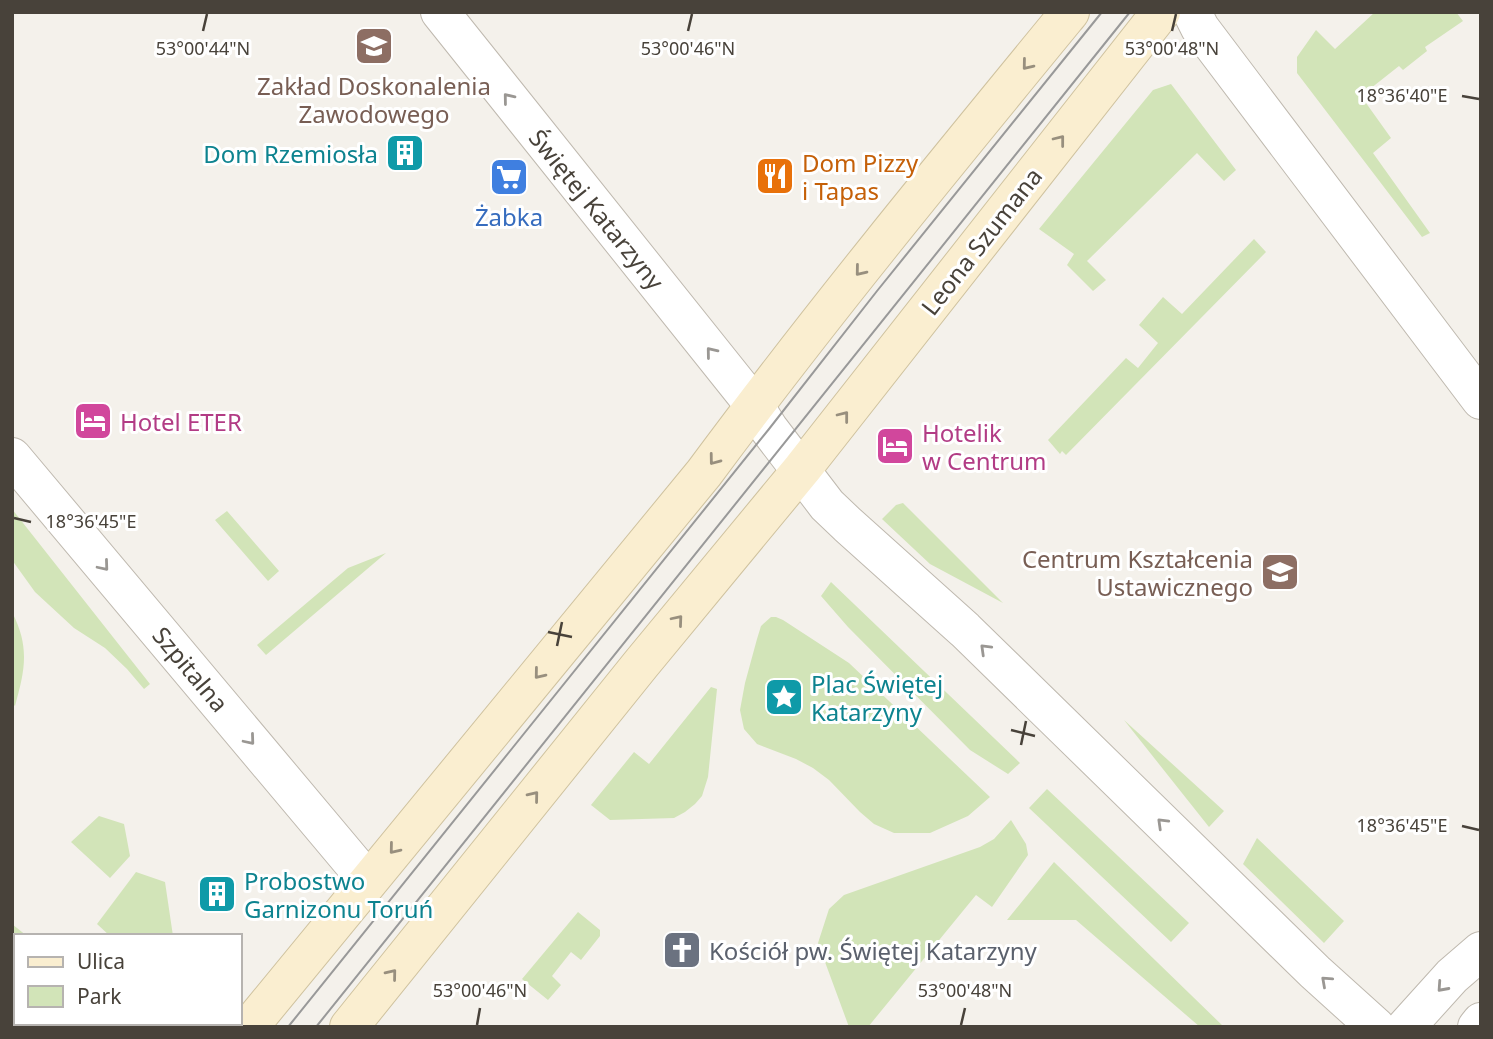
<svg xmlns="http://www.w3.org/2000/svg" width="1493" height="1039" viewBox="0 0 1493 1039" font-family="'Noto Sans',sans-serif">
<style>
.green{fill:#d2e4b8}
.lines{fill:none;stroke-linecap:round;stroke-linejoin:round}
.street-casing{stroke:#bfb9af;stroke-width:40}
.secondary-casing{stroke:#cfc29f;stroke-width:40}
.street{stroke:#fff;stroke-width:38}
.secondary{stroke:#faeed0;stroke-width:38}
.tram{stroke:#999;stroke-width:2}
.oneway{stroke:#988f7e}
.oneway2{stroke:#9a9793}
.ticks{fill:none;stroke:#48423a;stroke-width:2.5}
.labels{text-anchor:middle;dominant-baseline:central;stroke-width:6;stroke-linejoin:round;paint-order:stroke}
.education-label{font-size:24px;fill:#785e54;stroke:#fff}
.culture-label{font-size:24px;fill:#0d838f;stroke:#fff;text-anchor:start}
.food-label{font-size:24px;fill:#c56008;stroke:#fff;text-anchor:start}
.street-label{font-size:24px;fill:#48423a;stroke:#fff}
.shop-label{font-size:24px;fill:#366cbe;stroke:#fff}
.hotel-label{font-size:24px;fill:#b23c85;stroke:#fff;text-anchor:start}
.worship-label{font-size:24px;fill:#5b616d;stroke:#fff;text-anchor:start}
.ticks-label{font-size:18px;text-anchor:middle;fill:#48423a;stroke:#fff;stroke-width:6;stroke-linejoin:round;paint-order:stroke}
</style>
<rect width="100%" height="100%" fill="#f4f1eb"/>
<path class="green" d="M1375 12H1456L1463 21 1425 47 1427 51 1403 70 1399 66 1361 96 1391 138 1373 153 1430 233 1422 237 1297 73V57L1316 30 1335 49Z
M1171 84 1236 170 1224 181 1197 153 1087 261 1106 280 1093 291 1067 265 1074 254 1039 229 1153 90Z
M1254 239 1266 252 1066 455 1062 451 1060 454 1048 440 1126 358 1138 368 1158 343 1139 325 1163 297 1182 314Z
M903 503 1003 603 930 564 882 519 896 505Z
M12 509 150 684 144 689 127 669 105 648 74 628 35 592 12 560Z
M227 511 279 571 268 581 215 520Z
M386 553 266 655 257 645 348 568Z
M831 582 1020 763 1008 774 970 750 848 627 821 596Z
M12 612C30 647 25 670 15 706L12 703Z
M771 617H776L783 620 849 663 990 797 968 816 930 833H894L874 824 860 812 829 780 813 768 796 759 757 744 744 729 740 710 745 683 757 639 761 626Z
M711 687 717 689 708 777 702 796 695 804 685 812 674 818 610 820 591 805 634 752 649 764Z
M1124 720 1224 811 1209 827Z
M1047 789 1189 923 1171 942 1029 808Z
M99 816 124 824 130 856 110 878 71 842Z
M1011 820 1026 844 1028 855 992 907 976 895 868 1027H849L818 943 829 909 844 895 980 847 994 839Z
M1257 838 1344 921 1324 943 1243 864Z
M1054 862 1224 1027H1200L1076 920H1007Z
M136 872 165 882 173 936H110L97 924Z
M578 912 600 930V936L581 960 571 952 552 976 561 985 548 1000 522 979Z
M12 924 27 936H16V1023H137L142 1027H12Z"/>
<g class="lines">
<defs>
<path id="street" d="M440 12 754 405 769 429 827 505 848 525 965 630 1315 972 1376 1027
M1192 12 1200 28 1481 400
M12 457 368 881
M1406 1027 1452 976 1481 951
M1477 1027 1481 1022"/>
<path id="secondary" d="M249 1027 704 473C821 315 946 163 1070 12
M349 1027 641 664 802 469 1161 12"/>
</defs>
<use href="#street" class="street-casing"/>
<use href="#secondary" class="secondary-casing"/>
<use href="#street" class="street"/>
<use href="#secondary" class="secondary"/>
<path class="tram" d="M288 1027 769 429 877 291 1102 12
M316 1027 1130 12"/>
</g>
<defs><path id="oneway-chevron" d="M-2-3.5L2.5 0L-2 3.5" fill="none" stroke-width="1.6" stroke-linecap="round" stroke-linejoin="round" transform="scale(1.75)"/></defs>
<g class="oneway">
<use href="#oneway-chevron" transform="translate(1027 65) rotate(129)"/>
<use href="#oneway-chevron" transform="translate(1060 140) rotate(-52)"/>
<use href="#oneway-chevron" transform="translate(860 271) rotate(129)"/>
<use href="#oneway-chevron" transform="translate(844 416) rotate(-52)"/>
<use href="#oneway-chevron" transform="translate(714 460) rotate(127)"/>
<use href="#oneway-chevron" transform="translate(678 620) rotate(-50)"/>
<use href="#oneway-chevron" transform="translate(539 674) rotate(129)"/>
<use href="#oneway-chevron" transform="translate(534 796) rotate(-51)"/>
<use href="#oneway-chevron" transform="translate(394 849) rotate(129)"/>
<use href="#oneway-chevron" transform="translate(392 974) rotate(-51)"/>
</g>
<g class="oneway2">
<use href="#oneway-chevron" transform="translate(508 98) rotate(-129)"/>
<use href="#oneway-chevron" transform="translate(711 352) rotate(-129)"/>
<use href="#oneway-chevron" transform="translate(104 566) rotate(50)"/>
<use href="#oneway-chevron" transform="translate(985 649) rotate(-136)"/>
<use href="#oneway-chevron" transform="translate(250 740) rotate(50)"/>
<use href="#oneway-chevron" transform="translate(1162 823) rotate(-136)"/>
<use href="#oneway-chevron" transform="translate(1326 981) rotate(-138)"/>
<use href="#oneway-chevron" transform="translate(1442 987) rotate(132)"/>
</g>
<path class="ticks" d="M203 31 207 14M688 31 692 14M1172 31 1176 14M1462 96 1479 99M14 518 31 522M548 632 572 637M557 646 562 622M1011 730 1035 736M1021 745 1026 721M1462 826 1479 830M477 1025 480 1008M961 1025 965 1008"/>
<defs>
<symbol id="university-square" viewBox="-11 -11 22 22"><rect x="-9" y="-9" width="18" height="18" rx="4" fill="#8d6e63" stroke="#fff"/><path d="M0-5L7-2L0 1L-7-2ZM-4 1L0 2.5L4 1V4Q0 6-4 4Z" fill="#fff"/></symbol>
<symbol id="building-square" viewBox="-11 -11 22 22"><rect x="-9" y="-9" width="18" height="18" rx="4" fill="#0f9aa8" stroke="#fff"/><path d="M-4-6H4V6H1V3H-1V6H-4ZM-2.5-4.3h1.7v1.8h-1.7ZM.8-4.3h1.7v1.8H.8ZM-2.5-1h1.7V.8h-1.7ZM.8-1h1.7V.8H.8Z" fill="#fff"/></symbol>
<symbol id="restaurant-square" viewBox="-11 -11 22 22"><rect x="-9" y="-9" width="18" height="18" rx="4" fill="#e8710a" stroke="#fff"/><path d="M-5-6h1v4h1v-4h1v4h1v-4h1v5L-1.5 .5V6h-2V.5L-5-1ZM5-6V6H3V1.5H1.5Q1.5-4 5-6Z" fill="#fff"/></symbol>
<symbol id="supermarket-square" viewBox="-11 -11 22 22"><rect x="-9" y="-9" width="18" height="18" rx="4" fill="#3f7fe0" stroke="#fff"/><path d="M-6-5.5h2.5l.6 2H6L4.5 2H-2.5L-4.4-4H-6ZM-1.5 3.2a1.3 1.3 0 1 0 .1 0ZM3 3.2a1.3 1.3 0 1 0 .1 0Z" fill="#fff"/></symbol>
<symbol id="hotel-square" viewBox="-11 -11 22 22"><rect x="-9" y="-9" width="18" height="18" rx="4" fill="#d1479c" stroke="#fff"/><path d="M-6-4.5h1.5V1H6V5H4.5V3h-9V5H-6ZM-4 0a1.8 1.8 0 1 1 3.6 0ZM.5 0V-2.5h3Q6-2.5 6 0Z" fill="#fff"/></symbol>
<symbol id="school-square" viewBox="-11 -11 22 22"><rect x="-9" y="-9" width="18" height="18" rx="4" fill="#8d6e63" stroke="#fff"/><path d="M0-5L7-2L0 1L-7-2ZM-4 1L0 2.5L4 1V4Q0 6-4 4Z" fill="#fff"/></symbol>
<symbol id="sight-square" viewBox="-11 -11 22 22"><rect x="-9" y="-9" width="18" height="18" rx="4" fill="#0f9aa8" stroke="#fff"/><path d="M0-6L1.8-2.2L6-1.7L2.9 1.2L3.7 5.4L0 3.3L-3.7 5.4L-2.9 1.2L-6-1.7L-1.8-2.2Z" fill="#fff"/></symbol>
<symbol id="church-square" viewBox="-11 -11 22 22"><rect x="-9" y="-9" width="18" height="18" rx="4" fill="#6b7280" stroke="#fff"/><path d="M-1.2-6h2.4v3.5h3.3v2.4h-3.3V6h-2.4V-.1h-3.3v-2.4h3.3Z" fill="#fff"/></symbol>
</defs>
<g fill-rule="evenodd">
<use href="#university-square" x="352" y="24" width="44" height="44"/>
<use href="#building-square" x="383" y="131" width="44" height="44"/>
<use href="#restaurant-square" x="753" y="154" width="44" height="44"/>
<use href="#supermarket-square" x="487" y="155" width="44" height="44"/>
<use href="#hotel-square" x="71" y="399" width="44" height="44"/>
<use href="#hotel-square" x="873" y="424" width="44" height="44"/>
<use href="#school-square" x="1258" y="550" width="44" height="44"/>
<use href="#sight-square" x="762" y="675" width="44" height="44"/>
<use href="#building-square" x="195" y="872" width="44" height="44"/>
<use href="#church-square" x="660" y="928" width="44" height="44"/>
</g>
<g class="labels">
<g class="education-label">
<text x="374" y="85">Zakład Doskonalenia<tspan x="374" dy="28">Zawodowego</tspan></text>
<text x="1253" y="558" text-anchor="end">Centrum Kształcenia<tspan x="1253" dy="28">Ustawicznego</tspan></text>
</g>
<g class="culture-label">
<text x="378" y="153" text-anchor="end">Dom Rzemiosła</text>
<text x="811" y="683">Plac Świętej<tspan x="811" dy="28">Katarzyny</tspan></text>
<text x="244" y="880">Probostwo<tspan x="244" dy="28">Garnizonu Toruń</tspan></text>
</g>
<g class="food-label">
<text x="802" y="162">Dom Pizzy<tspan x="802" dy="28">i Tapas</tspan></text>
</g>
<g class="street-label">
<text transform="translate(597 209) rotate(51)">Świętej Katarzyny</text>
<text transform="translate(981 241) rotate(-52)">Leona Szumana</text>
<text transform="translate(191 669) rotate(50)">Szpitalna</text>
</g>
<g class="shop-label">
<text x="509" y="216">Żabka</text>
</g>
<g class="hotel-label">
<text x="120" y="421">Hotel ETER</text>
<text x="922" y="432">Hotelik<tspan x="922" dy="28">w Centrum</tspan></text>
</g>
<g class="worship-label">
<text x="709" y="950">Kościół pw. Świętej Katarzyny</text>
</g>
</g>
<g class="ticks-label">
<text x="203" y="55">53°00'44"N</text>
<text x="688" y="55">53°00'46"N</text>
<text x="1172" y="55">53°00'48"N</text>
<text x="1402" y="102">18°36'40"E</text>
<text x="91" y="528">18°36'45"E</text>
<text x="1402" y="832">18°36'45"E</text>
<text x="480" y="997">53°00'46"N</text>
<text x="965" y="997">53°00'48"N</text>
</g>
<rect width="1493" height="1039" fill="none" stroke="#48423a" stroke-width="28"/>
<rect x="14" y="934" width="228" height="91" fill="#ffffff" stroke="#b6b3b0" stroke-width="2"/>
<rect x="28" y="957" width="35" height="10" fill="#faeed0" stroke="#b6b3b0" stroke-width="2"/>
<text x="77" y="969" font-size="21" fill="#48423a">Ulica</text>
<rect x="28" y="986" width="35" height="21" fill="#d2e4b8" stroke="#b6b3b0" stroke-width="2"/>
<text x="77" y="1004" font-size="21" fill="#48423a">Park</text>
</svg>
